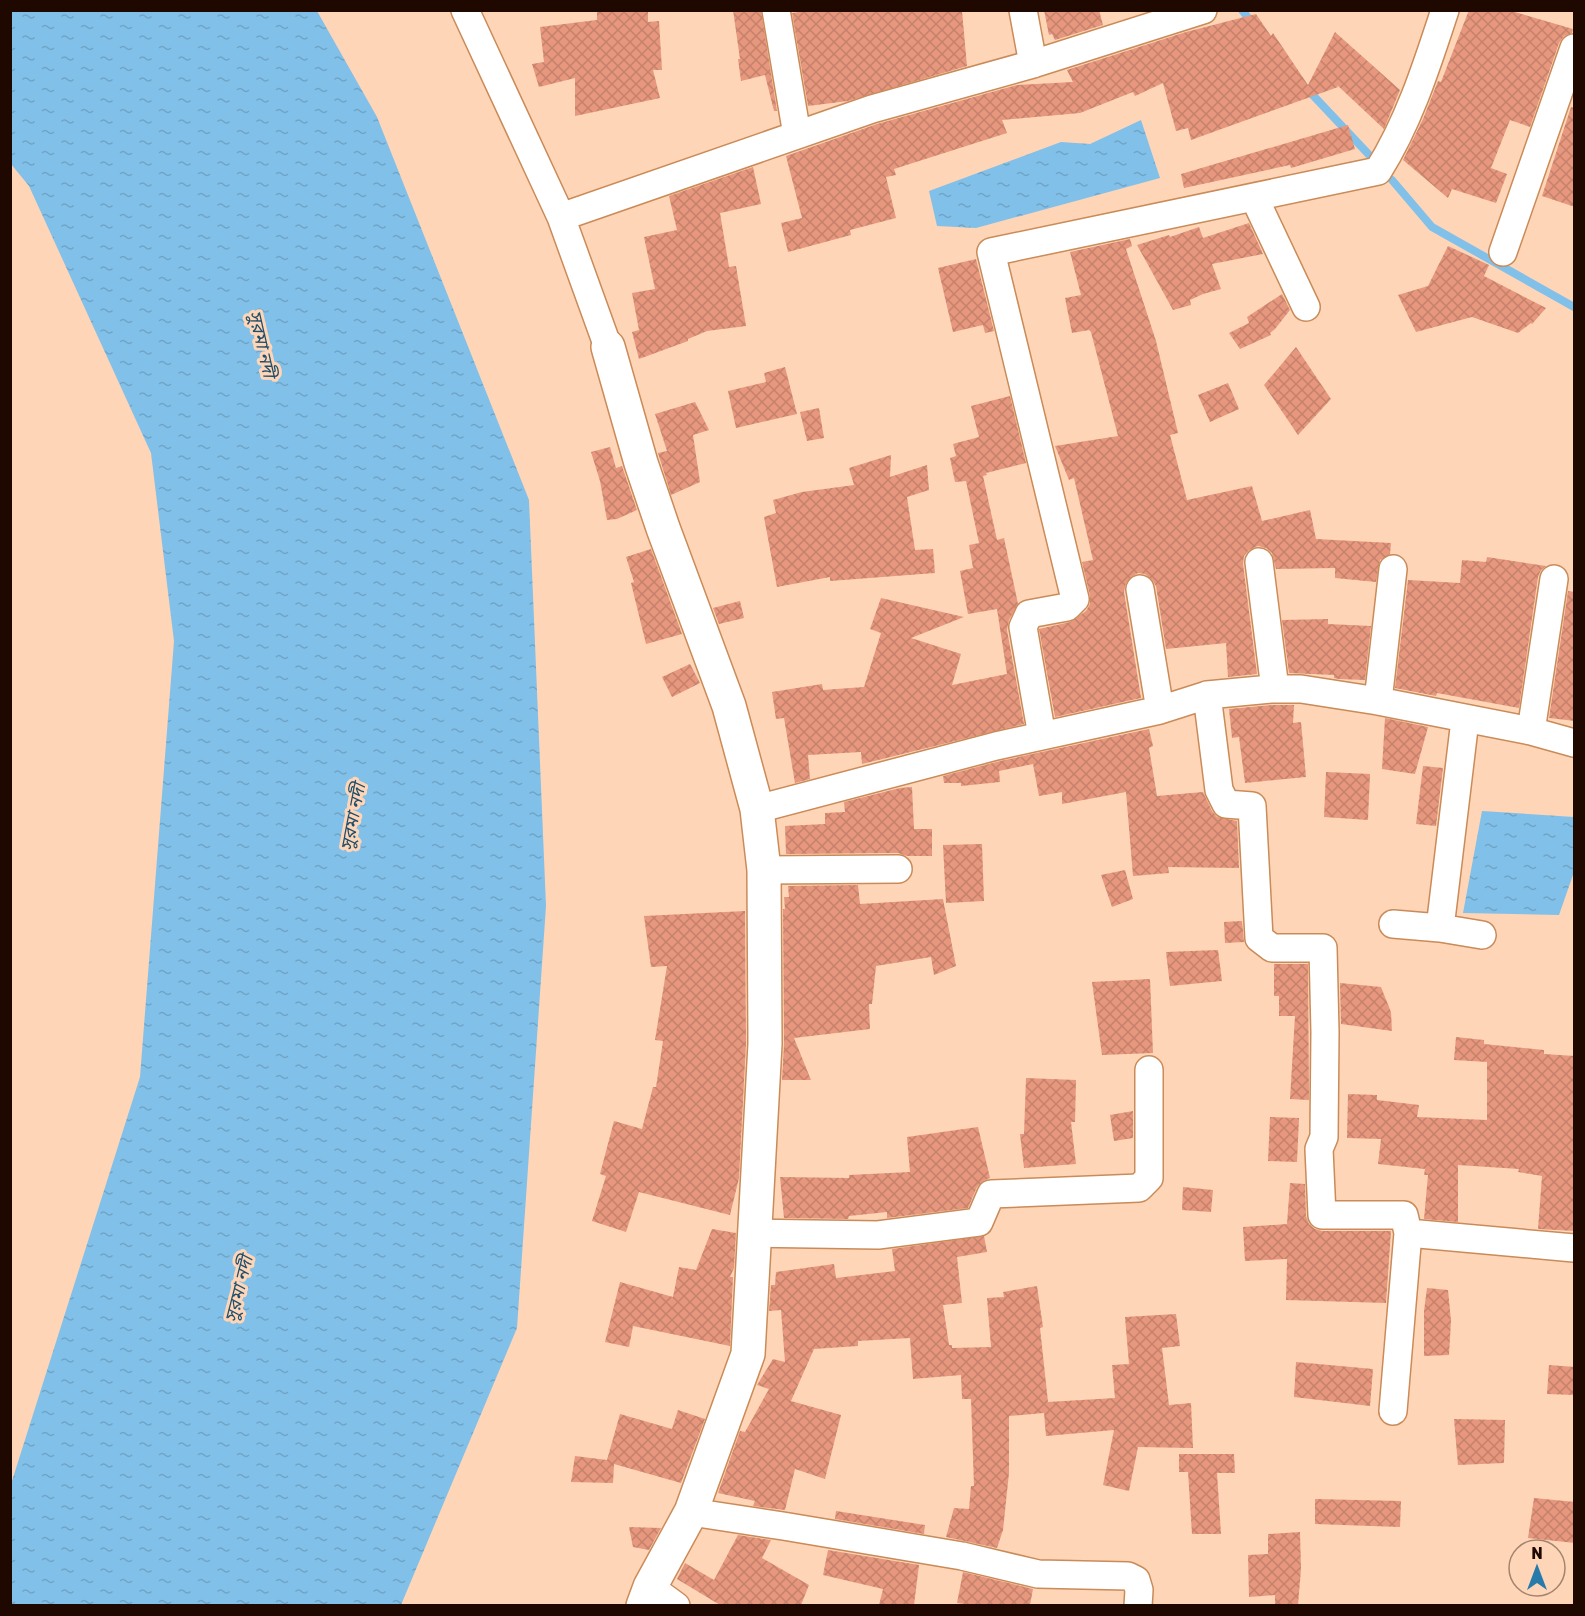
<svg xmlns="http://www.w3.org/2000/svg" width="1585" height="1616" viewBox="0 0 1585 1616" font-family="Rubik,'Noto Sans Bengali',sans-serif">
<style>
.water{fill:url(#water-ripples)}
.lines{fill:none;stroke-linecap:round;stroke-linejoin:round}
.stream{stroke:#81c0e9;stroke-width:8}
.building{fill:url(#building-cross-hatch)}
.street-casing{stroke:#ca8b58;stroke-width:30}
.secondary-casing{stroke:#ca8b58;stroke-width:36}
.street{stroke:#fff;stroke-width:27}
.secondary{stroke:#fff;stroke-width:33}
.labels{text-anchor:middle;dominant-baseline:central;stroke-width:6;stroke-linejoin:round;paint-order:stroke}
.water-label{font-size:18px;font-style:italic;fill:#1e4e6b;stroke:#fed5b7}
</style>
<defs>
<pattern id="water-ripples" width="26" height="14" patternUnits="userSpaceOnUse" patternTransform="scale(1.5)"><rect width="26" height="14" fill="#81c0e9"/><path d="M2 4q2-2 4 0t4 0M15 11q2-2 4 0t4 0" fill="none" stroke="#6fa4c6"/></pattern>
<pattern id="building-cross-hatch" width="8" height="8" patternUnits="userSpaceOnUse" patternTransform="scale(1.5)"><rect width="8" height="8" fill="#e7977e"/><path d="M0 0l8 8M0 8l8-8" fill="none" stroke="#c6816b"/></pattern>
</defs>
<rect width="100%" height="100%" fill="#fed5b7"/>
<path class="water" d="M11 10 317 11 377 117 529 500 546 906 517 1328 401 1605H11V1484L140 1077 174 641 151 453 29 186 11 164Z
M1141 120 1160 178 976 228 937 226 929 191 1061 142 1090 144Z
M1482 811 1574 817V872L1559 915 1463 913Z"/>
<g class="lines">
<path class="stream" d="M1242 10 1252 23
M1308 90 1373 159
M1392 180 1432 227 1574 307"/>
</g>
<path class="building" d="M597 10H648V22L659 21 662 70H653L660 98 575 116V78L539 87 532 64 544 62 540 27 597 20Z
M733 10H761L777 111H774L765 75 741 81 738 59H740Z
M812 10 962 11 967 66 848 101 808 106 792 13Z
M1044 10H1099L1103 25 1055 40 1052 34 1049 35Z
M1469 10H1508L1573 29 1572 33 1564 36 1559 43 1530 127 1510 120 1491 168 1507 174 1496 203 1452 189 1448 198 1403 160 1423 119 1438 81 1441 82Z
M1256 14 1271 36 1273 33 1308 85 1335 32 1400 90 1384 129 1337 85 1338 87 1191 140 1188 128 1176 131 1163 83 1135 96 1133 92 1080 113 1002 120 1007 133 894 169 896 175 886 177 896 218 850 230 851 235 788 252 781 223 802 218 786 156 877 124 1017 85 1073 82 1067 70 1186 32Z
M1571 107 1575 108V207L1542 196Z
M1348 125 1355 149 1291 168 1290 165 1184 188 1181 174Z
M753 167 761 204 720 213 729 267 736 266 746 326 707 331 688 339V341L639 359 632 332 639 330 632 293 655 289 644 237 677 230 669 196Z
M1249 223 1263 254 1212 264 1221 289 1203 294 1190 300 1191 305 1173 310 1137 245 1169 235 1170 237 1199 227 1203 238Z
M1130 239 1132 246 1126 249 1156 341 1178 433 1170 435 1187 500 1252 486 1262 521 1310 510 1316 539 1391 543 1390 554 1380 560 1376 582 1335 578V568L1276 569 1272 553 1266 548 1258 546 1249 550 1244 556 1243 564 1257 674 1228 677 1226 643 1166 649 1156 586 1152 580 1145 574 1138 573 1131 577 1126 583 1124 592 1141 698 1055 717 1039 629 1070 622 1086 611 1090 604V596L1082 562 1093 560 1074 478 1069 480 1055 446 1118 436 1091 332 1089 330 1072 333 1065 298 1081 295 1070 252Z
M1448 246 1489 265 1484 276 1546 308 1532 324 1531 323 1518 333 1472 317 1416 332 1398 295 1428 286Z
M976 259 994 331 985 333 983 325 953 332 938 268Z
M1282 294 1290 310 1275 329 1270 333 1271 335 1240 349 1229 333 1249 323 1247 317Z
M1296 347 1331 399 1298 435 1264 385Z
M785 367 797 414 736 428 728 391 766 382 764 373Z
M1228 383 1239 409 1210 422 1198 395Z
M1010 396 1026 463 986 473 987 475 983 476 997 540 1004 538 1018 604 1009 620 1007 630 1024 724 862 764 861 752 808 755 810 779 795 783 784 718 776 719 772 692 822 684 823 690 864 687 881 633 870 629 881 598 964 617 911 638 961 654 952 685 1007 674 997 609 968 614 960 571 973 568 969 545 979 543 966 481 955 482 950 458 956 456 953 444 979 437 971 406Z
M695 402 709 430 693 435 700 482 671 495 658 453 667 451 655 414Z
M819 408 824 438 807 441 800 412Z
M610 447 616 468 622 466 637 510 617 519 607 520 600 481 591 452Z
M891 455 890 477 927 465 929 490 907 497 915 550 933 549 935 573 830 581V577L777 587 764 517 776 513 773 500 802 492 854 485 849 468Z
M651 549 682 634 646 644 631 583 634 582 626 557Z
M1487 557 1546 566 1541 570 1538 577 1519 708 1437 693 1436 696 1395 688 1408 580 1460 583 1462 560 1486 562Z
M1568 591 1575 592V721L1549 718Z
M740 601 744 618 719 624 713 608Z
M1328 619V624L1371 626 1365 680 1339 679 1334 678V675L1289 673 1282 620Z
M690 664 700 683 672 697 662 677Z
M1272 705H1294L1293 723 1301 722 1306 777 1245 783 1239 737 1232 738 1229 709Z
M1385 718 1428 727 1415 774 1382 769Z
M1149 729 1153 746 1149 748 1157 796 1203 792 1212 811 1217 817 1237 821 1239 868 1168 867 1169 873 1133 876 1126 792 1062 804V792L1039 796 1033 764 999 771 1000 782 961 786V783H944L943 776 1000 761Z
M1423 766 1443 768 1436 826 1416 824Z
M1326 772 1370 774 1368 820 1324 817Z
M912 787 914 829H932V856H907L898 853 786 854 785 826 825 824V813L845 812 844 802 900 788Z
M982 844 984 901 946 903 943 845Z
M1125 870 1133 899 1112 907 1101 875Z
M858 885 860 904 943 899 956 966 934 975 931 957 876 966 872 1004H869L870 1029 794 1038 811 1080H782L784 1044 783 909H785L784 897H789L788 886Z
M745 911 746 1044 739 1178 730 1215 639 1192 626 1232 592 1221 606 1176 600 1174 614 1121 642 1129 653 1087H656L663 1041 655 1040 667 966 651 967 644 916Z
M1242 921 1244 942 1225 943 1224 922Z
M1218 950 1222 981 1170 986 1166 952Z
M1274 964H1308L1309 1100 1290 1099 1295 1016H1279V996H1274Z
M1150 979 1153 1053 1102 1055 1092 982Z
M1340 983 1381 987 1391 1012 1392 1031 1341 1024Z
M1456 1037 1484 1040V1044L1544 1050V1054L1575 1056V1231L1538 1229 1542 1176 1518 1172 1519 1169 1458 1165V1222L1424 1219 1428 1175H1424L1425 1169 1378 1164 1381 1139 1347 1138 1348 1094 1377 1095V1100L1419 1105 1417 1117 1487 1120V1062L1454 1060Z
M1026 1078 1076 1080 1075 1122H1071L1076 1164 1024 1168 1020 1134H1024Z
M1133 1111V1138L1114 1141 1110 1115Z
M1270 1117 1299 1118 1297 1162 1268 1161Z
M978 1127 990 1178 983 1181 977 1187 968 1208 887 1218V1212L849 1216 848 1219 784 1218 780 1177 849 1178V1175L910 1172 907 1137Z
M1290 1183 1305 1184 1306 1216 1309 1224 1315 1229 1322 1231H1391L1386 1303 1286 1300 1287 1259 1245 1261 1243 1227 1287 1224Z
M1183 1187 1213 1190 1211 1212 1182 1210Z
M712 1229 736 1233 734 1268 730 1277H733L730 1346 633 1326 629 1347 605 1342 620 1282 673 1297 679 1267 696 1270Z
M984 1236 987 1252 957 1257 962 1303 943 1305 949 1345H952V1348L991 1347 987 1298 1004 1297 1003 1292 1037 1286 1043 1327 1040 1328 1048 1402 1115 1398 1112 1365 1129 1364 1125 1317 1176 1314 1180 1346 1162 1348 1169 1405 1191 1403 1193 1448 1138 1447 1129 1491 1103 1485 1114 1430 1046 1436 1044 1413 1009 1416V1473L1003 1530 997 1548 946 1537 954 1508 969 1509 971 1486H974L971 1399H962L961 1375 913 1379 910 1338 858 1341V1346L814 1349 791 1401 841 1415 825 1479 795 1469 785 1510 753 1506 755 1501 718 1493 740 1431 745 1432 769 1389 757 1385 773 1359 785 1362 781 1310 769 1311 771 1285H775L776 1272 834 1264 836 1278 895 1271 892 1249Z
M1427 1288 1448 1290 1451 1321 1449 1355 1424 1356V1311Z
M1296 1362 1373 1369 1370 1406 1294 1397Z
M1549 1365 1575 1367V1395L1547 1394Z
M678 1410 705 1419 681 1483 614 1464 613 1483 571 1482 575 1456 607 1460 620 1414 672 1429Z
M1454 1419 1505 1420 1504 1463 1458 1465Z
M1179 1454H1234L1235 1473H1217L1221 1534H1192L1188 1472H1179Z
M1534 1498 1575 1502V1543L1528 1538Z
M1315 1499 1401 1501 1400 1527 1315 1524Z
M836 1511 925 1525 924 1534 835 1519Z
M629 1527 661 1528 649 1550 633 1547Z
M1300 1532 1301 1569 1298 1605H1275V1595L1249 1597 1248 1555 1268 1554V1534Z
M738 1535 771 1540 762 1558 809 1585 801 1605H720L677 1579 685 1563 714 1580Z
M828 1550 919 1565 914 1605H879L883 1589 823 1575Z
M963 1572 1033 1589 1030 1605H972L957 1603Z"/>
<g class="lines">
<defs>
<path id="street" d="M465 10 561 217 608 347
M776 10 797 135
M1023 10 1033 64
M1254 197 1306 307
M561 217 872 109 1033 64 1203 10
M1503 252 1574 48
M1259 562 1275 689
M1140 589 1160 710
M1207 695 1219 790 1226 804 1252 806 1259 938 1272 948H1323L1325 1032 1324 1137 1319 1149 1322 1215H1404L1408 1233 1574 1248
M1378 701 1393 569
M1465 720 1440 928 1482 935
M1531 731 1554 579
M1042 736 1023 627 1029 614 1067 607 1075 599 991 252 1378 171C1409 122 1427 65 1445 10
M757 809 996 746 1160 710 1207 695 1271 689H1301L1378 701 1531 731 1574 743
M764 870 898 869
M1393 924 1440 928
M754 1233 878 1235 979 1222 991 1194 1139 1188 1149 1178V1070
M1393 1411 1408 1233
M691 1512 783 1526 962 1556 1038 1574 1128 1576 1136 1580 1139 1590 1138 1606
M650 1587 676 1606"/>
<path id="secondary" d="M608 347 641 463 663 528 729 706 757 809 764 870 765 1044 748 1354 691 1512 650 1587 643 1606"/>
</defs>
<use href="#street" class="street-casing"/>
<use href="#secondary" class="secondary-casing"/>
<use href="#street" class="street"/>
<use href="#secondary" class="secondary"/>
</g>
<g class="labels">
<g class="water-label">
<text transform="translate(262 344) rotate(77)">সুরমা নদী</text>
<text transform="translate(353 817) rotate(-79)">সুরমা নদী</text>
<text transform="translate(239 1289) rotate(-76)">সুরমা নদী</text>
</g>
</g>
<rect width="1585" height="1616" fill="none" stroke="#1e0800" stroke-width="24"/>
<g transform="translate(1537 1568)"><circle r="28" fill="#fed5b7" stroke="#a4836e" stroke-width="1.5"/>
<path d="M0-4.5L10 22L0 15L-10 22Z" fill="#267bab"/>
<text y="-9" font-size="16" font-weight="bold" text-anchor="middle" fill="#1e0800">N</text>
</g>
</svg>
